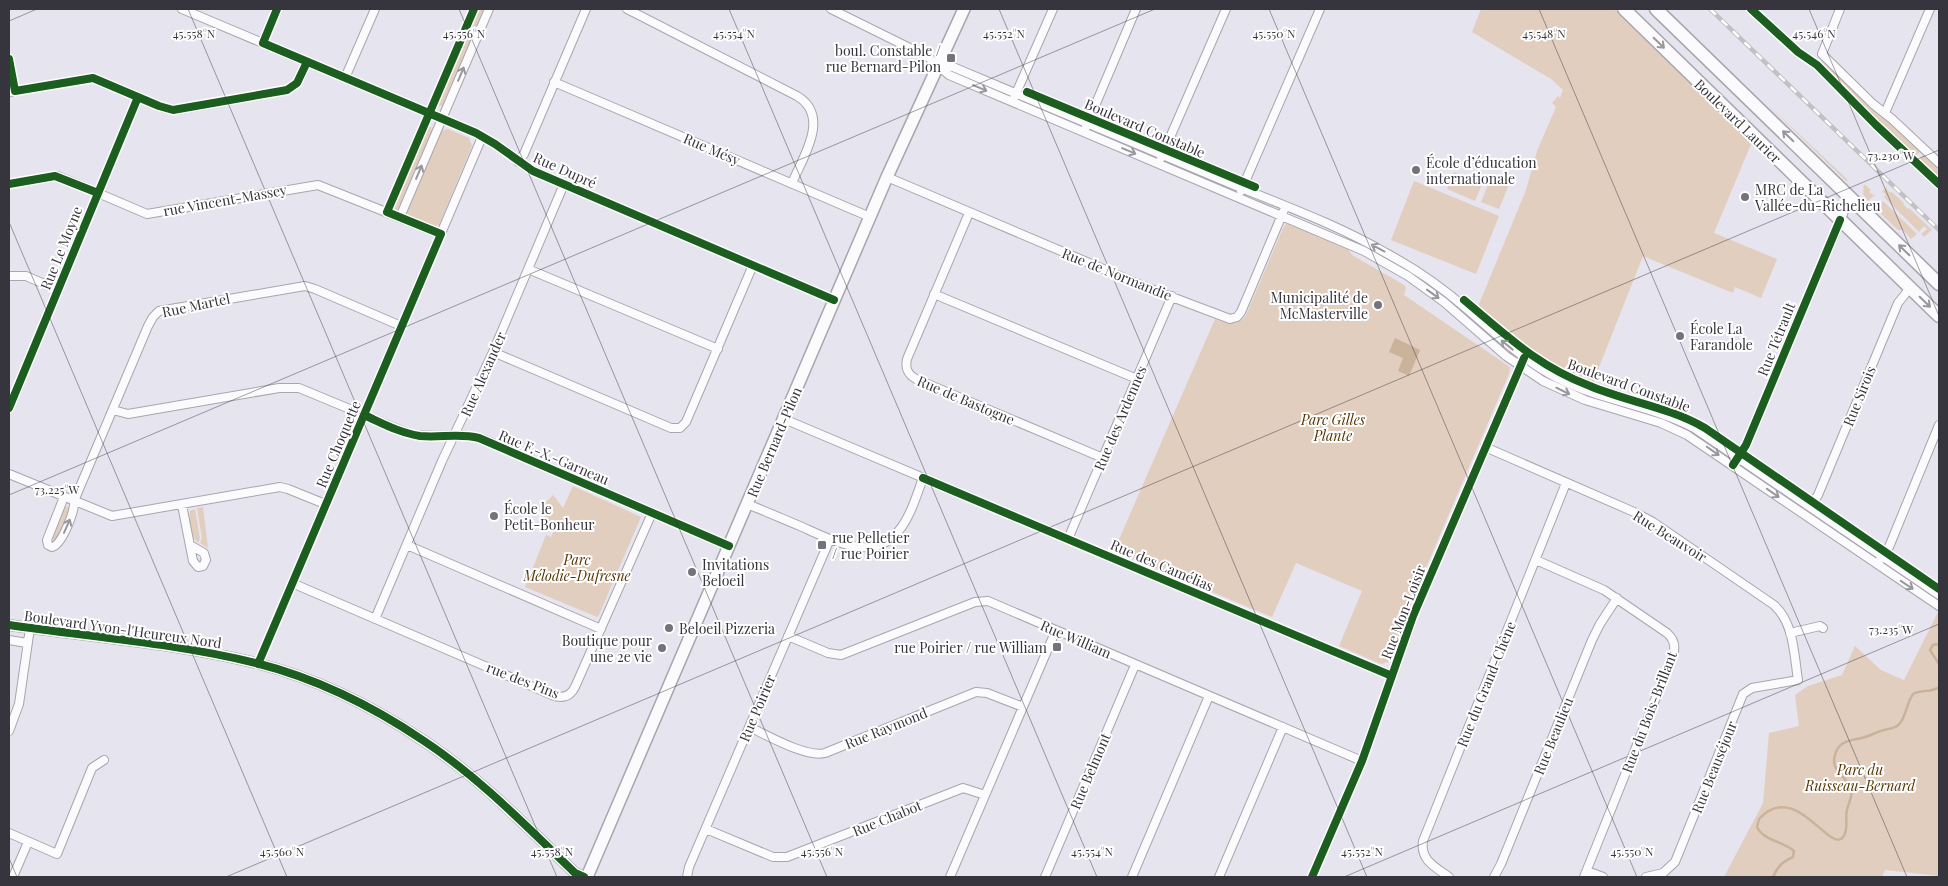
<svg xmlns="http://www.w3.org/2000/svg" width="1948" height="886" viewBox="0 0 1948 886" font-family="'Playfair Display',serif">
<style>
.green{fill:#e2cebe}
.water{fill:#cab29b}
.lines{fill:none;stroke-linecap:round;stroke-linejoin:round}
.stream{stroke:#cab29b;stroke-width:2.5}
.minor-casing{stroke:#a7a6ae;stroke-width:10}
.tertiary-casing{stroke:#a7a6ae;stroke-width:12}
.secondary-casing{stroke:#a7a6ae;stroke-width:14}
.primary-casing{stroke:#a7a6ae;stroke-width:15}
.minor{stroke:#fbfbfd;stroke-width:8}
.tertiary{stroke:#fbfbfd;stroke-width:10}
.secondary{stroke:#fbfbfd;stroke-width:11}
.primary{stroke:#fbfbfd;stroke-width:12}
.rail-casing{stroke:#c1c0c4;stroke-width:4.5}
.rail{stroke:#fff;stroke-width:2.5;stroke-dasharray:8;stroke-linecap:butt}
.cycleway-casing{stroke:#fff;stroke-width:11}
.cycleway{stroke:#1b5e20;stroke-width:8}
.oneway{stroke:#98989c}
.ticks{fill:none;stroke:#36343c;stroke-width:1;stroke-opacity:0.45}
.poi-dot{fill:#74727b;stroke:#fff;stroke-width:2}
.labels{text-anchor:middle;dominant-baseline:central;stroke-width:4;stroke-linejoin:round;paint-order:stroke}
.poi-label{font-size:14px;fill:#36343c;stroke:#fff;text-anchor:start}
.street-label{font-size:14px;fill:#36343c;stroke:#fff}
.park-label{font-size:14px;font-style:italic;fill:#553501;stroke:#fff}
.ticks-label{font-size:12px;text-anchor:middle;fill:#36343c;stroke:#fff;stroke-width:4;stroke-linejoin:round;paint-order:stroke}
</style>
<rect width="100%" height="100%" fill="#e6e4ef"/>
<path class="green" d="M476 9H484L443 105 439 106 437 104Z
M1481 9H1614L1709 100 1751 144 1714 233 1777 259 1761 298 1735 287 1733 293 1643 256 1592 385 1552 367 1530 353 1477 309 1526 190 1537 151 1556 107 1552 103 1558 96 1560 98 1563 90 1551 79 1472 32Z
M1821 60 1920 151 1919 153 1913 157 1908 153 1828 74 1821 66Z
M1767 104 1848 180 1846 181Z
M427 127H431L432 132 398 209 395 211 392 210Z
M448 129 469 138 472 146 439 225 432 227 408 217 407 211 440 131Z
M1924 154 1939 167V178L1937 176 1936 178 1918 161Z
M1454 172 1482 184 1475 201 1447 189Z
M1492 175 1510 182 1499 209 1481 202Z
M1414 181 1499 216 1476 274 1391 240Z
M1864 184 1871 190 1869 192 1873 195 1876 194 1868 201 1863 194Z
M1887 187V190L1891 193 1892 192 1904 203 1903 204 1908 209 1909 208 1932 230 1924 237 1921 234 1927 229 1924 226 1919 232 1884 197 1886 195 1883 192 1881 193Z
M1883 201 1917 234 1911 239 1903 230H1898L1876 209Z
M1286 224H1290L1348 249 1352 255 1404 285 1406 287 1404 295 1510 367 1509 374 1413 598 1391 658 1388 662 1381 664 1339 646 1362 591 1296 563 1272 617 1114 551 1215 319C1227 324 1236 327 1246 315L1283 228Z
M573 486 641 517 599 615 597 617 525 587 546 535 551 537 557 523 546 520 541 511 543 505 553 495 563 508Z
M65 506 70 508 57 539 54 540 52 538Z
M203 507 208 548 200 543 202 538 197 508Z
M195 509 200 538 198 543C191 537 188 520 190 511Z
M1938 612 1939 876 1885 870 1882 877H1724L1763 803 1769 733 1799 726 1795 695 1808 686 1842 675 1855 646 1881 670 1904 680Z"/>
<path class="water" d="M1395 338 1420 350 1409 376 1398 371 1403 358 1389 352Z"/>
<g class="lines">
<path class="stream" d="M1939 644 1933 645 1930 650 1939 664
M1773 877C1778 866 1782 862 1793 857L1794 851C1783 841 1764 841 1757 827L1759 819C1794 781 1826 847 1841 839 1843 837 1845 836 1845 833 1848 826 1845 817 1847 810 1848 804 1854 794 1851 788 1846 776 1830 771 1835 755 1839 740 1850 741 1862 738 1870 736 1876 732 1884 730 1887 729 1891 729 1895 727 1906 722 1906 703 1913 694 1921 689 1932 693 1939 687"/>
<defs>
<path id="minor" d="M182 9 476 133 495 144 533 171 834 300
M627 9 797 96C831 116 803 157 792 183
M831 9 928 57 949 75 1364 251 1408 276 1444 302 1506 356 1543 381 1585 400 1661 423 1687 435 1939 606
M1840 9 1822 54 1873 104 1892 119 1939 163
M263 43 277 9
M9 59 15 91
M938 65 953 67C1047 107 1141 145 1234 185 1285 206 1338 225 1386 253 1416 269 1443 288 1468 310 1497 335 1523 360 1557 378 1601 401 1651 405 1694 428L1939 595
M345 78 375 9
M554 82 870 217
M9 92 93 78 164 108 176 110 287 90 297 83 307 62
M1014 98 1053 9
M1885 113 1930 9
M1086 127 1136 9
M1161 158 1226 9
M518 162 524 154 586 9
M887 177 1148 288 1230 319 1237 317 1241 312 1284 210
M9 184 58 176 147 214 318 185 441 234
M1241 191 1320 9
M387 212 474 9
M969 213 907 359C905 368 907 374 916 379L1103 458
M400 217 489 9
M528 269 718 349
M9 276H26L58 290
M934 294 1137 379
M493 352 671 428H680L686 422 753 265
M9 408 138 97
M113 410 128 414 279 388H299L410 434C435 439 459 431 483 439L729 546
M784 419 1392 676
M1485 447 1634 512 1653 522 1774 605C1794 623 1794 654 1798 680L1752 688 1743 694 1675 862 1663 873 1646 877
M1735 462 1746 445 1850 197
M9 474 112 516 280 487 288 489 325 504
M64 497 47 540 48 545 52 547C62 545 75 511 74 501L148 326 153 317 159 311 305 286 315 289 401 326
M747 504C765 511 783 519 800 526 827 538 868 561 894 536 909 522 916 497 923 478
M182 505 193 561 198 567 203 566 206 560 204 553 190 545
M1810 507 1818 495 1898 303 1910 288
M1068 539 1172 296
M407 545 601 629
M1536 560 1604 590 1667 633C1674 639 1676 646 1673 655L1584 877
M1880 560 1889 547 1939 425
M292 583 552 695C562 699 570 697 575 687L652 513
M375 619 442 461 493 352 564 184
M1790 633 1820 626 1823 628
M788 636 828 653 841 655 975 602 988 601 1362 761
M9 640 27 643
M258 664 482 137
M749 727C767 735 806 758 825 753L976 692 987 693 1023 707
M9 731 19 704 30 628
M706 829 773 857H787L963 788 985 795
M9 833 57 854 92 768 104 760
M1587 871 1603 877
M13 877 28 842
M687 877 689 867 830 539
M950 877 1056 630
M1045 877 1135 665
M1132 877 1209 696
M1219 877 1283 727
M1312 877 1362 761 1413 616 1522 362
M1449 877C1435 867 1420 860 1423 841L1566 483
M1494 877 1501 864 1592 640 1600 624 1617 598"/>
<path id="tertiary" d="M9 625C91 637 175 643 256 663 315 678 374 707 424 741 480 778 527 827 575 873L584 877"/>
<path id="secondary" d="M587 877 887 177 964 9"/>
<path id="primary" d="M1624 9 1939 316
M1656 9 1939 284"/>
</defs>
<use href="#minor" class="minor-casing"/>
<use href="#tertiary" class="tertiary-casing"/>
<use href="#secondary" class="secondary-casing"/>
<use href="#primary" class="primary-casing"/>
<use href="#minor" class="minor"/>
<use href="#tertiary" class="tertiary"/>
<use href="#secondary" class="secondary"/>
<use href="#primary" class="primary"/>
<defs>
<path id="rail" d="M1710 9 1939 230"/>
</defs>
<use href="#rail" class="rail-casing"/>
<use href="#rail" class="rail"/>
<defs>
<path id="cycleway" d="M277 9 263 43 476 133 495 144 533 171 834 300
M1751 9 1798 52 1817 65 1876 125 1939 184
M9 59 15 91 93 78 159 106 173 110 287 90 297 83 307 62
M1027 92 1255 187
M9 184 55 176 98 193
M1464 300C1506 335 1537 366 1590 386 1628 402 1669 407 1705 428L1939 589
M9 408 138 97
M364 415C382 423 400 433 420 436 440 438 459 433 479 438L729 546
M1733 465 1746 445 1840 220
M923 478 1392 676
M9 625C91 637 175 643 256 663 315 678 374 707 424 741 480 778 527 827 575 873L584 877
M258 664 441 234 387 212 474 9
M1312 877 1362 761 1413 616 1524 358"/>
</defs>
<use href="#cycleway" class="cycleway-casing"/>
<use href="#cycleway" class="cycleway"/>
</g>
<defs><path id="oneway-shaft" d="M-6 0H5M1.5-3L5.5 0L1.5 3" fill="none" stroke-width="1.6" stroke-linecap="round" stroke-linejoin="round" transform="scale(1.25)"/></defs>
<g class="oneway">
<use href="#oneway-shaft" transform="translate(1659 43) rotate(44)"/>
<use href="#oneway-shaft" transform="translate(461 74) rotate(-67)"/>
<use href="#oneway-shaft" transform="translate(980 88) rotate(23)"/>
<use href="#oneway-shaft" transform="translate(1788 136) rotate(-136)"/>
<use href="#oneway-shaft" transform="translate(1129 151) rotate(23)"/>
<use href="#oneway-shaft" transform="translate(419 172) rotate(-67)"/>
<use href="#oneway-shaft" transform="translate(1378 248) rotate(-152)"/>
<use href="#oneway-shaft" transform="translate(1904 250) rotate(-136)"/>
<use href="#oneway-shaft" transform="translate(1433 294) rotate(36)"/>
<use href="#oneway-shaft" transform="translate(1925 302) rotate(44)"/>
<use href="#oneway-shaft" transform="translate(1507 345) rotate(-141)"/>
<use href="#oneway-shaft" transform="translate(1563 391) rotate(26)"/>
<use href="#oneway-shaft" transform="translate(1713 451) rotate(35)"/>
<use href="#oneway-shaft" transform="translate(1773 493) rotate(35)"/>
<use href="#oneway-shaft" transform="translate(67 526) rotate(-66)"/>
<use href="#oneway-shaft" transform="translate(1907 585) rotate(34)"/>
</g>
<path class="ticks" d="M188 9 557 877M459 9 827 877M729 9 1097 877M999 9 1367 877M1269 9 1637 877M1539 9 1907 877M1809 9 1939 316M9 21 37 9M9 222 287 877M9 495 1155 9M9 858 17 877M226 877 1939 150M1344 877 1939 624"/>
<g class="poi-dot">
<rect x="946" y="53" width="10" height="10" rx="2.5"/>
<circle cx="1416" cy="170" r="5"/>
<circle cx="1745" cy="197" r="5"/>
<circle cx="1378" cy="305" r="5"/>
<circle cx="1680" cy="336" r="5"/>
<circle cx="494" cy="516" r="5"/>
<rect x="817" y="540" width="10" height="10" rx="2.5"/>
<circle cx="692" cy="572" r="5"/>
<circle cx="669" cy="628" r="5"/>
<rect x="1052" y="642" width="10" height="10" rx="2.5"/>
<circle cx="662" cy="648" r="5"/>
</g>
<g class="labels">
<g class="poi-label">
<text x="941" y="50" text-anchor="end">boul. Constable /<tspan x="941" dy="16">rue Bernard-Pilon</tspan></text>
<text x="1426" y="162">École d’éducation<tspan x="1426" dy="16">internationale</tspan></text>
<text x="1755" y="189">MRC de La<tspan x="1755" dy="16">Vallée-du-Richelieu</tspan></text>
<text x="1368" y="297" text-anchor="end">Municipalité de<tspan x="1368" dy="16">McMasterville</tspan></text>
<text x="1690" y="328">École La<tspan x="1690" dy="16">Farandole</tspan></text>
<text x="504" y="508">École le<tspan x="504" dy="16">Petit-Bonheur</tspan></text>
<text x="832" y="537">rue Pelletier<tspan x="832" dy="16">/ rue Poirier</tspan></text>
<text x="702" y="564">Invitations<tspan x="702" dy="16">Beloeil</tspan></text>
<text x="679" y="628">Beloeil Pizzeria</text>
<text x="652" y="640" text-anchor="end">Boutique pour<tspan x="652" dy="16">une 2e vie</tspan></text>
<text x="1047" y="647" text-anchor="end">rue Poirier / rue William</text>
</g>
<g class="street-label">
<text transform="translate(1738 121) rotate(44)">Boulevard Laurier</text>
<text transform="translate(1145 128) rotate(23)">Boulevard Constable</text>
<text transform="translate(712 149) rotate(23)">Rue Mésy</text>
<text transform="translate(565 170) rotate(24)">Rue Dupré</text>
<text transform="translate(225 200) rotate(-10)">rue Vincent-Massey</text>
<text transform="translate(61 248) rotate(-68)">Rue Le Moyne</text>
<text transform="translate(1117 274) rotate(22)">Rue de Normandie</text>
<text transform="translate(196 305) rotate(-12)">Rue Martel</text>
<text transform="translate(1776 339) rotate(-68)">Rue Tétrault</text>
<text transform="translate(483 374) rotate(-66)">Rue Alexander</text>
<text transform="translate(1629 385) rotate(20)">Boulevard Constable</text>
<text transform="translate(1859 396) rotate(-68)">Rue Sirois</text>
<text transform="translate(966 400) rotate(23)">Rue de Bastogne</text>
<text transform="translate(1120 418) rotate(-67)">Rue des Ardennes</text>
<text transform="translate(774 442) rotate(-67)">Rue Bernard-Pilon</text>
<text transform="translate(338 444) rotate(-67)">Rue Choquette</text>
<text transform="translate(554 457) rotate(23)">Rue F.-X.-Garneau</text>
<text transform="translate(1670 536) rotate(32)">Rue Beauvoir</text>
<text transform="translate(1162 565) rotate(23)">Rue des Camélias</text>
<text transform="translate(1403 612) rotate(-69)">Rue Mon-Loisir</text>
<text transform="translate(123 629) rotate(8)">Boulevard Yvon-l'Heureux Nord</text>
<text transform="translate(1076 639) rotate(23)">Rue William</text>
<text transform="translate(523 680) rotate(21)">rue des Pins</text>
<text transform="translate(1486 684) rotate(-68)">Rue du Grand-Chêne</text>
<text transform="translate(757 708) rotate(-67)">Rue Poirier</text>
<text transform="translate(1649 712) rotate(-69)">Rue du Bois-Brillant</text>
<text transform="translate(886 728) rotate(-22)">Rue Raymond</text>
<text transform="translate(1553 736) rotate(-68)">Rue Beaulieu</text>
<text transform="translate(1714 767) rotate(-68)">Rue Beauséjour</text>
<text transform="translate(1090 771) rotate(-67)">Rue Belmont</text>
<text transform="translate(887 818) rotate(-22)">Rue Chabot</text>
</g>
<g class="park-label">
<text x="1333" y="419">Parc Gilles<tspan x="1333" dy="16">Plante</tspan></text>
<text x="577" y="559">Parc<tspan x="577" dy="16">Mélodie-Dufresne</tspan></text>
<text x="1860" y="769">Parc du<tspan x="1860" dy="16">Ruisseau-Bernard</tspan></text>
</g>
</g>
<g class="ticks-label">
<text x="194" y="38">45.558°N</text>
<text x="464" y="38">45.556°N</text>
<text x="734" y="38">45.554°N</text>
<text x="1004" y="38">45.552°N</text>
<text x="1274" y="38">45.550°N</text>
<text x="1544" y="38">45.548°N</text>
<text x="1814" y="38">45.546°N</text>
<text x="1891" y="160">73.230°W</text>
<text x="57" y="494">73.225°W</text>
<text x="1891" y="634">73.235°W</text>
<text x="282" y="856">45.560°N</text>
<text x="552" y="856">45.558°N</text>
<text x="822" y="856">45.556°N</text>
<text x="1092" y="856">45.554°N</text>
<text x="1362" y="856">45.552°N</text>
<text x="1632" y="856">45.550°N</text>
</g>
<rect width="1948" height="886" fill="none" stroke="#36343c" stroke-width="20"/>
</svg>
